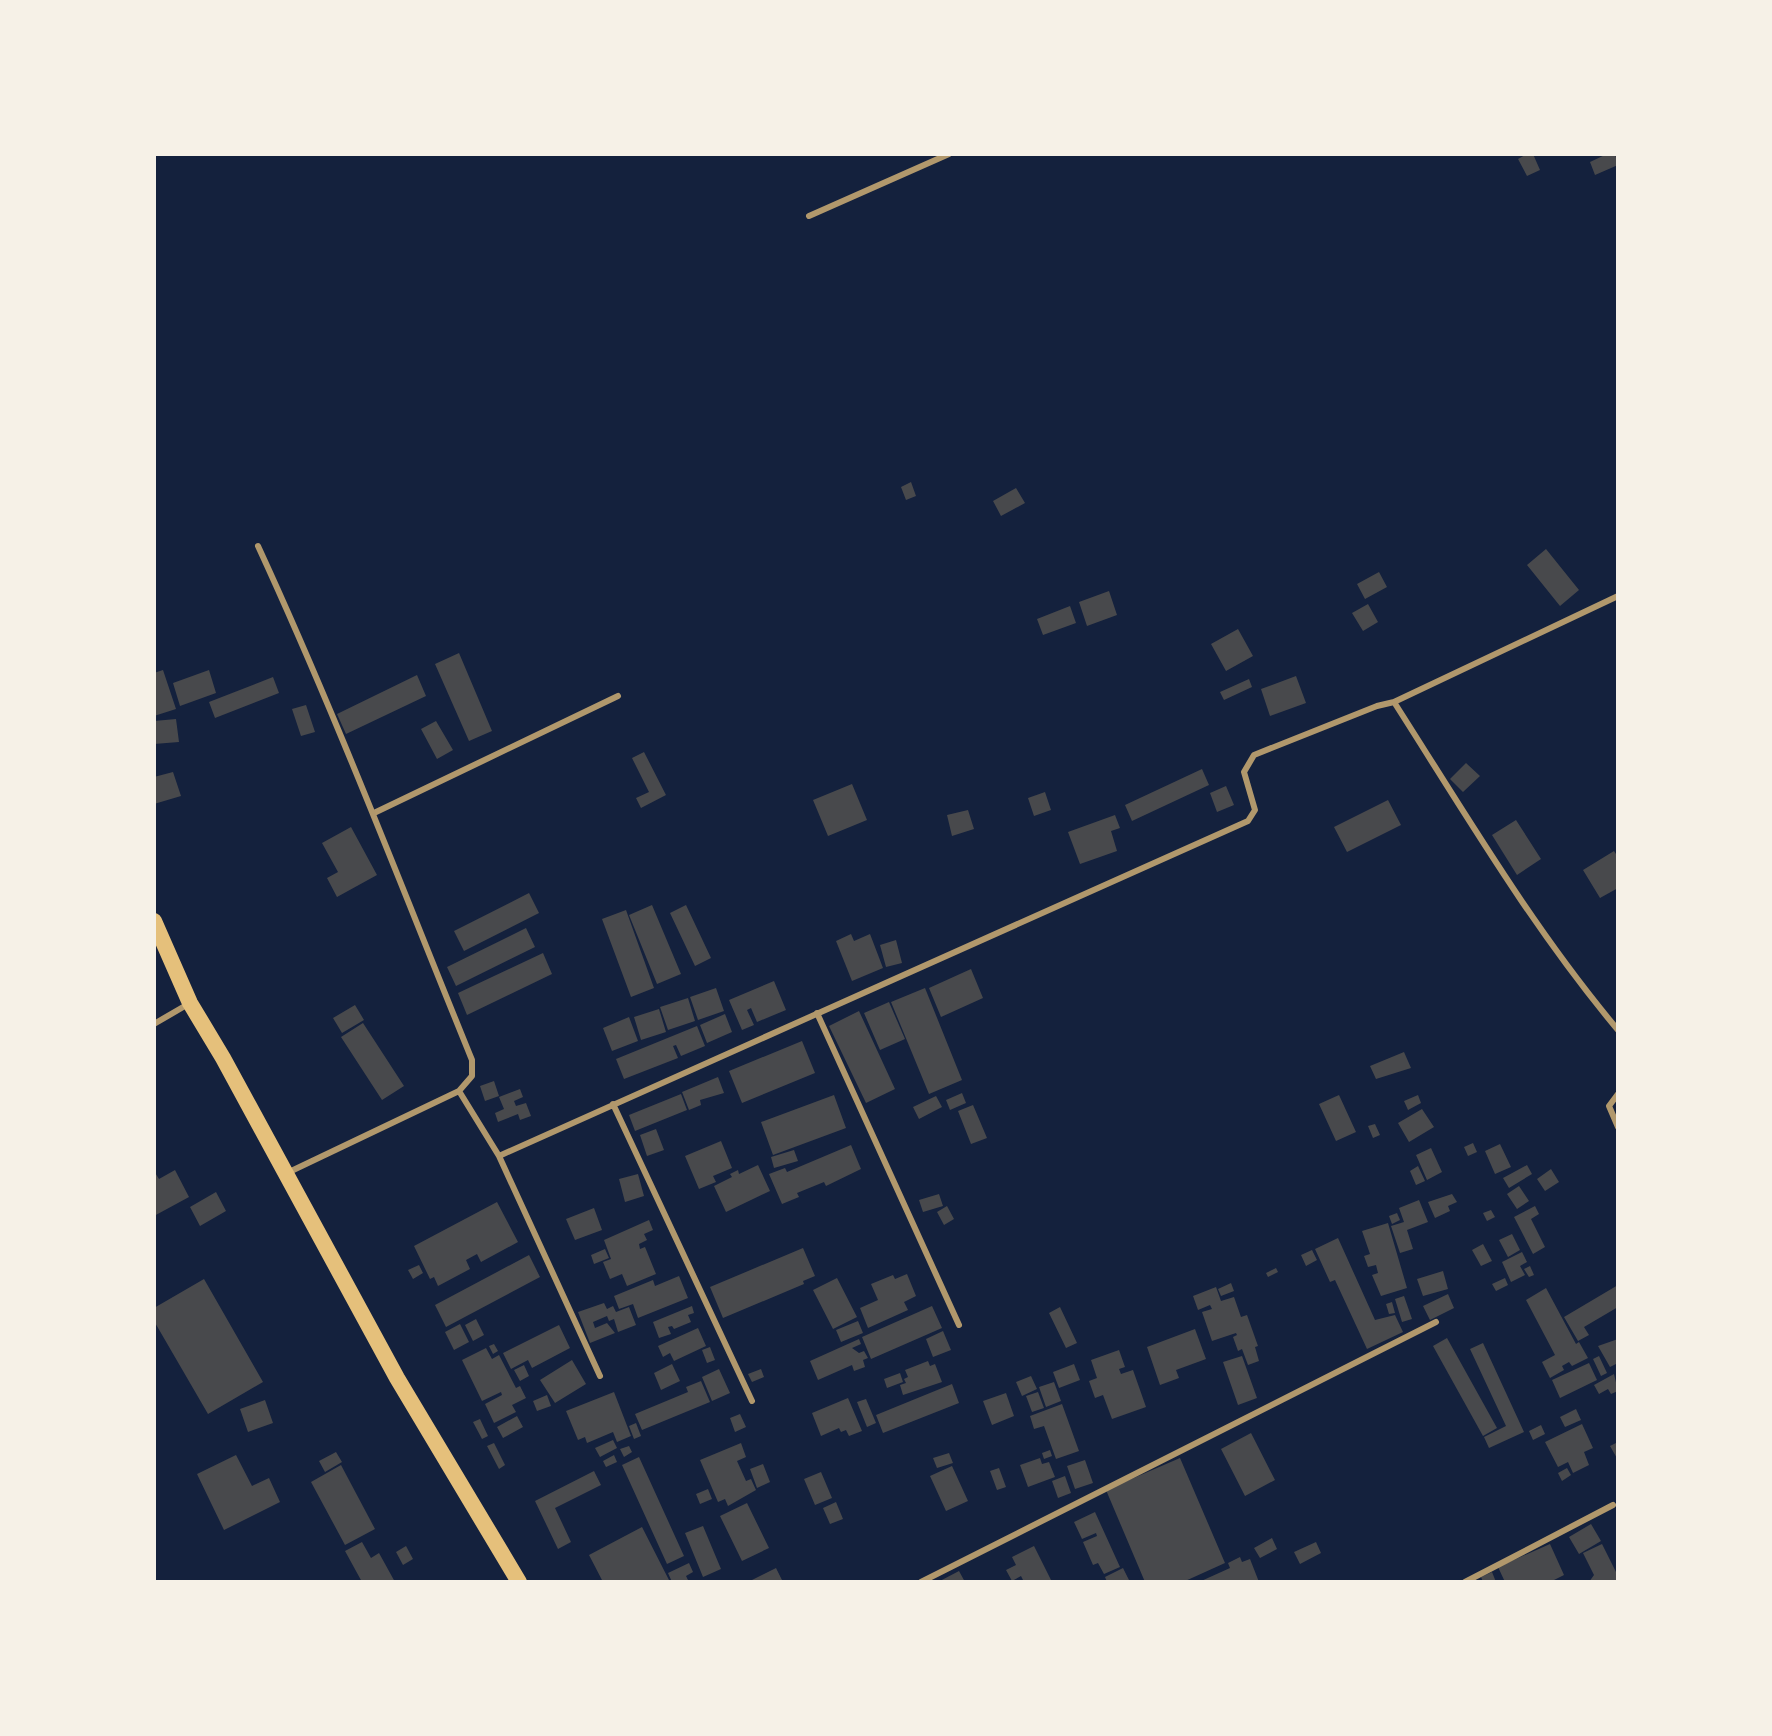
<svg xmlns="http://www.w3.org/2000/svg" width="1772" height="1736" viewBox="0 0 1772 1736" font-family="'Crimson Pro',serif">
<style>
.building{fill:#48494c}
.lines{fill:none;stroke-linecap:round;stroke-linejoin:round}
.minor{stroke:#b1986c;stroke-width:6}
.trunk{stroke:#e5c07b;stroke-width:16}
</style>
<rect width="100%" height="100%" fill="#14213d"/>
<path class="building" d="M1527 154H1533L1540 170 1527 176 1518 159Z
M1607 154H1615L1618 165 1595 175 1590 162Z
M911 482 916 496 906 500 901 487Z
M1016 488 1025 503 1001 516 993 501Z
M1546 549 1579 590 1560 606 1527 565Z
M1379 572 1387 587 1365 599 1357 584Z
M1109 591 1117 615 1087 626 1079 602Z
M1368 604 1378 622 1363 631 1352 613Z
M1070 606 1076 623 1043 635 1037 619Z
M1238 629 1253 656 1226 671 1211 644Z
M459 653 492 731 469 741 435 664Z
M163 670 176 709 154 716V673Z
M209 670 216 693 180 706 173 683Z
M417 675 426 696 346 734 337 714Z
M1296 676 1306 703 1270 716 1261 689Z
M273 677 279 693 215 718 209 702Z
M1249 679 1252 687 1224 700 1220 692Z
M306 705 315 732 301 736 292 709Z
M176 719 179 742 154 744V721Z
M436 721 453 750 437 759 421 729Z
M644 752 666 795 641 808 636 798 649 792 632 758Z
M1466 763 1480 776 1463 792 1450 779Z
M1202 769 1209 785 1132 821 1125 805Z
M173 772 181 796 154 804V777Z
M852 784 867 820 828 836 813 800Z
M1226 786 1234 805 1217 812 1210 793Z
M1045 792 1051 810 1034 816 1028 798Z
M1388 800 1401 825 1347 852 1334 827Z
M968 810 974 829 952 836 947 815Z
M1115 815 1120 828 1111 831 1117 851 1080 864 1068 832Z
M1516 820 1541 859 1517 875 1492 835Z
M351 827 377 875 337 897 327 878 338 872 322 843Z
M1614 851 1618 857V888L1600 898 1583 870Z
M529 893 539 913 464 951 454 931Z
M652 905 681 974 657 984 629 915Z
M686 905 711 958 695 966 670 913Z
M626 910 654 988 631 997 602 919Z
M526 928 535 947 456 986 447 967Z
M851 934 854 941 870 934 883 968 852 981 836 941Z
M896 940 902 963 886 967 880 945Z
M543 953 552 974 467 1015 458 993Z
M971 969 983 998 941 1017 929 988Z
M774 981 786 1010 757 1022 751 1008 747 1010 754 1025 742 1030 729 1000Z
M716 988 724 1011 698 1020 690 997Z
M925 988 962 1080 929 1094 891 1002Z
M688 998 695 1021 668 1030 660 1007Z
M889 1002 905 1039 880 1050 864 1013Z
M355 1005 364 1020 342 1033 333 1018Z
M659 1009 666 1032 641 1040 634 1017Z
M859 1011 895 1089 866 1103 829 1026Z
M725 1014 732 1032 707 1043 700 1025Z
M629 1017 638 1041 612 1051 603 1028Z
M363 1023 404 1086 382 1100 341 1037Z
M697 1026 705 1046 681 1056 676 1045 673 1046 678 1058 624 1079 616 1059Z
M802 1041 815 1073 742 1103 729 1071Z
M1404 1052 1411 1068 1376 1079 1370 1066Z
M718 1077 724 1093 700 1100 701 1105 689 1110 682 1092Z
M494 1081 499 1096 485 1101 480 1086Z
M520 1089 523 1097 514 1101 516 1106 526 1103 531 1116 520 1120 518 1114 498 1122 495 1113 504 1109 499 1097Z
M962 1093 966 1103 950 1110 946 1100Z
M681 1094 687 1110 635 1131 629 1115Z
M834 1095 846 1128 773 1155 761 1122Z
M1339 1095 1356 1132 1336 1141 1319 1104Z
M1418 1095 1421 1103 1408 1110 1404 1101Z
M936 1096 942 1107 919 1119 913 1107Z
M973 1105 987 1138 971 1144 958 1111Z
M1422 1109 1434 1127 1409 1142 1398 1123Z
M1375 1124 1380 1135 1373 1138 1368 1126Z
M656 1129 664 1150 647 1156 640 1135Z
M721 1141 732 1168 713 1176 716 1182 699 1189 685 1156Z
M1473 1143 1477 1152 1468 1156 1464 1147Z
M1500 1144 1511 1167 1495 1174 1485 1151Z
M851 1145 861 1169 826 1186 824 1182 797 1193 799 1197 782 1204 769 1174 785 1168 787 1172Z
M1431 1148 1442 1172 1427 1180 1416 1155Z
M794 1150 798 1161 774 1168 771 1157Z
M758 1165 770 1191 726 1212 714 1186 732 1177 730 1174 738 1170 739 1174Z
M1527 1165 1532 1174 1509 1188 1503 1178Z
M1418 1166 1425 1181 1416 1185 1410 1171Z
M1551 1169 1559 1182 1545 1191 1537 1179Z
M175 1170 189 1197 154 1216V1171L159 1179Z
M638 1174 644 1196 625 1202 619 1179Z
M1519 1186 1529 1201 1517 1209 1507 1194Z
M216 1192 226 1211 200 1226 190 1207Z
M939 1194 943 1206 923 1212 919 1200Z
M1452 1194 1457 1202 1448 1206 1450 1211 1435 1218 1428 1202Z
M1419 1200 1428 1222 1407 1230 1413 1249 1400 1253 1391 1226 1404 1222 1399 1208Z
M497 1202 518 1242 481 1262 477 1254 466 1260 470 1269 438 1286 434 1277 430 1279 414 1246Z
M947 1206 954 1219 944 1225 937 1212Z
M1535 1206 1539 1214 1531 1219 1545 1247 1533 1254 1514 1217Z
M594 1208 602 1230 575 1240 566 1219Z
M1491 1210 1495 1217 1487 1221 1483 1213Z
M1397 1213 1400 1220 1392 1224 1389 1216Z
M649 1220 653 1230 644 1234 647 1240 639 1244 640 1249 645 1247 656 1274 627 1286 622 1274 610 1279 603 1262 611 1259 604 1240Z
M1388 1223 1407 1288 1381 1296 1372 1275 1378 1273 1376 1265 1368 1267 1364 1256 1370 1254 1362 1231Z
M1512 1234 1520 1250 1508 1257 1499 1240Z
M1338 1238 1375 1320 1395 1315 1403 1332 1367 1349 1335 1280 1330 1282 1315 1249Z
M1483 1244 1492 1261 1481 1266 1472 1250Z
M803 1248 815 1276 803 1281 804 1284 723 1318 710 1287Z
M605 1249 609 1258 594 1264 591 1255Z
M1312 1250 1317 1260 1306 1266 1301 1255Z
M1522 1252 1527 1262 1520 1266 1525 1275 1511 1282 1502 1262Z
M529 1255 540 1277 446 1327 435 1305Z
M419 1265 423 1273 413 1279 408 1270Z
M1530 1266 1534 1275 1529 1277 1524 1269Z
M1276 1268 1278 1272 1268 1277 1266 1273Z
M1443 1271 1448 1289 1423 1296 1417 1279Z
M907 1274 916 1296 904 1302 908 1310 868 1328 860 1308 878 1300 871 1284 893 1275 895 1279Z
M679 1276 688 1298 638 1318 633 1304 619 1309 614 1296 653 1280 655 1286Z
M837 1278 857 1317 833 1329 813 1290Z
M1505 1278 1508 1285 1496 1291 1492 1284Z
M204 1279 263 1382 208 1414 154 1321V1308Z
M1231 1283 1234 1291 1221 1296 1218 1289Z
M1618 1285V1307L1584 1327 1589 1335 1578 1341 1564 1317Z
M1216 1287 1221 1301 1234 1297 1241 1317 1247 1315 1258 1346 1255 1347 1259 1361 1248 1365 1242 1349 1238 1351 1233 1337 1237 1335 1236 1333 1212 1341 1202 1312 1212 1309 1210 1305 1198 1310 1193 1296Z
M1546 1288 1576 1344 1579 1342 1588 1358 1572 1366 1569 1362 1562 1366 1564 1370 1550 1378 1542 1362 1555 1355 1526 1300Z
M1448 1294 1454 1308 1430 1320 1423 1306Z
M1404 1296 1412 1319 1402 1322 1395 1299Z
M1392 1302 1395 1313 1389 1314 1386 1304Z
M604 1303 607 1309 613 1306 616 1312 629 1307 636 1325 618 1332 614 1319 609 1321 607 1316 593 1322 595 1328 607 1323 615 1333 590 1343 578 1312Z
M692 1306 694 1313 688 1315 691 1322 674 1329 672 1326 668 1327 671 1334 659 1338 653 1322Z
M932 1306 942 1328 871 1359 862 1337Z
M1060 1307 1077 1343 1066 1348 1049 1313Z
M476 1319 484 1335 473 1341 465 1325Z
M858 1321 863 1333 841 1342 836 1330Z
M460 1324 469 1342 454 1350 445 1332Z
M559 1325 570 1348 532 1368 528 1360 511 1369 503 1353Z
M698 1328 706 1346 674 1361 670 1353 663 1357 658 1346Z
M1195 1329 1206 1359 1176 1370 1179 1378 1160 1385 1147 1347Z
M943 1331 951 1350 933 1357 926 1339Z
M1447 1338 1497 1428 1483 1436 1433 1346Z
M859 1339 861 1344 852 1348 859 1353 864 1351 868 1358 863 1360 865 1367 854 1371 852 1365 818 1380 810 1361Z
M1618 1339V1363L1610 1367 1598 1346Z
M1483 1343 1524 1432 1489 1448 1484 1437 1506 1426 1470 1349Z
M494 1344 498 1351 493 1354 489 1346Z
M710 1347 715 1360 707 1363 702 1350Z
M486 1348 492 1359 499 1355 516 1388 520 1386 526 1398 512 1405 516 1412 494 1423 485 1404 502 1395 501 1392 482 1401 462 1360Z
M1119 1350 1125 1367 1119 1369 1121 1374 1133 1370 1146 1407 1112 1419 1103 1395 1095 1398 1089 1381 1097 1378 1091 1360Z
M1242 1356 1257 1398 1238 1405 1223 1362Z
M1599 1356 1607 1373 1601 1376 1593 1359Z
M572 1360 586 1384 555 1403 540 1380Z
M928 1361 930 1366 935 1364 942 1382 903 1395 900 1385 906 1383 904 1379 908 1377 905 1370Z
M1589 1363 1597 1380 1560 1398 1552 1380Z
M672 1364 680 1381 661 1390 654 1373Z
M1074 1364 1080 1380 1059 1388 1053 1372Z
M524 1365 529 1376 520 1381 514 1370Z
M719 1369 730 1393 712 1401 702 1377Z
M761 1369 764 1377 752 1382 748 1374Z
M900 1373 903 1382 887 1388 884 1379Z
M1614 1374 1618 1391 1611 1394 1608 1389 1599 1394 1594 1385Z
M1031 1376 1037 1389 1022 1396 1016 1382Z
M701 1381 710 1402 642 1430 635 1414 688 1392 686 1387Z
M1054 1382 1061 1401 1046 1407 1039 1387Z
M952 1384 959 1403 883 1433 876 1415Z
M614 1392 631 1436 617 1442 613 1432 587 1443 585 1437 578 1440 566 1411Z
M1038 1392 1044 1408 1032 1412 1026 1396Z
M1006 1393 1014 1416 992 1425 983 1401Z
M547 1395 551 1406 537 1411 533 1401Z
M848 1398 862 1431 849 1436 846 1430 841 1432 839 1428 821 1436 812 1413Z
M866 1399 876 1423 867 1427 857 1402Z
M265 1400 273 1423 248 1432 240 1409Z
M1062 1404 1079 1451 1056 1459 1044 1426 1034 1429 1030 1416Z
M1576 1409 1581 1420 1565 1427 1560 1417Z
M740 1414 746 1427 735 1432 730 1418Z
M517 1416 523 1427 503 1438 497 1427Z
M480 1419 488 1436 482 1439 473 1422Z
M636 1423 641 1436 634 1439 629 1426Z
M1582 1424 1593 1448 1584 1452 1589 1465 1573 1473 1568 1462 1558 1467 1545 1442Z
M1541 1425 1545 1434 1533 1440 1529 1431Z
M1251 1433 1275 1480 1245 1496 1221 1449Z
M613 1440 617 1448 600 1457 595 1448Z
M1618 1442V1460L1610 1446Z
M494 1443 505 1465 499 1469 487 1446Z
M741 1443 746 1457 737 1461 746 1481 751 1479 756 1490 728 1506 725 1499 718 1502 700 1460Z
M629 1446 632 1452 624 1457 620 1449Z
M1050 1450 1052 1456 1044 1459 1042 1453Z
M336 1452 342 1462 325 1472 319 1461Z
M949 1453 953 1463 937 1468 933 1458Z
M236 1455 252 1486 269 1478 280 1502 224 1530 197 1474Z
M614 1455 617 1462 606 1467 603 1461Z
M639 1457 684 1556 667 1564 622 1465Z
M1040 1458 1042 1464 1049 1462 1055 1477 1028 1487 1020 1465Z
M1180 1458 1225 1563 1183 1582H1145L1106 1490Z
M1085 1460 1093 1483 1075 1489 1067 1466Z
M763 1464 770 1482 757 1488 750 1469Z
M341 1465 375 1529 345 1545 311 1482Z
M952 1466 968 1501 946 1511 930 1476Z
M999 1468 1006 1487 997 1490 990 1471Z
M1567 1468 1571 1475 1562 1481 1558 1473Z
M594 1471 601 1485 555 1508 571 1542 558 1549 535 1501Z
M821 1472 832 1498 815 1505 804 1479Z
M1065 1476 1071 1493 1058 1498 1052 1481Z
M708 1489 712 1499 700 1504 696 1494Z
M836 1502 843 1519 830 1524 823 1508Z
M747 1503 769 1548 742 1561 720 1516Z
M1095 1512 1120 1567 1104 1574 1098 1563 1093 1565 1083 1542 1097 1536 1096 1533 1082 1539 1074 1522Z
M1591 1524 1601 1541 1579 1554 1569 1537Z
M703 1526 721 1569 703 1577 685 1533Z
M642 1527 670 1582H603L589 1555Z
M1272 1538 1277 1549 1260 1558 1254 1548Z
M362 1542 371 1558 379 1553 395 1582H362L345 1551Z
M1316 1542 1321 1553 1300 1564 1294 1552Z
M1550 1544 1564 1575 1550 1582H1505L1498 1567Z
M1602 1544 1618 1576V1582H1589L1594 1575 1583 1553Z
M406 1546 413 1559 403 1565 396 1552Z
M1034 1546 1052 1582H1024L1021 1576 1012 1581 1006 1570 1016 1565 1012 1557Z
M1240 1557 1242 1562 1250 1559 1259 1582H1199L1230 1568 1228 1563Z
M689 1563 693 1572 686 1576 689 1582H672L668 1573Z
M776 1568 783 1582H748Z
M1123 1568 1130 1582H1107L1105 1577Z
M959 1571 965 1582H938Z
M1492 1572 1496 1582H1483L1481 1577Z"/>
<g class="lines">
<path class="minor" d="M809 216 949 154
M258 546C336 715 402 888 472 1060V1076L459 1091 287 1173
M1394 702C1465 813 1533 929 1618 1030
M374 813 618 696
M817 1013 959 1325
M154 1024 190 1003
M459 1091 499 1156 600 1376
M1618 1094 1609 1106 1618 1127
M613 1104 752 1401
M499 1156 1248 821 1255 810 1244 772 1254 755 1377 706 1394 702 1618 596
M921 1582 1436 1322
M1465 1582 1613 1505"/>
<path class="trunk" d="M154 921 190 1003 223 1058 397 1378 519 1582"/>
</g>
<rect width="1772" height="1736" fill="none" stroke="#f6f1e7" stroke-width="312"/>
</svg>
